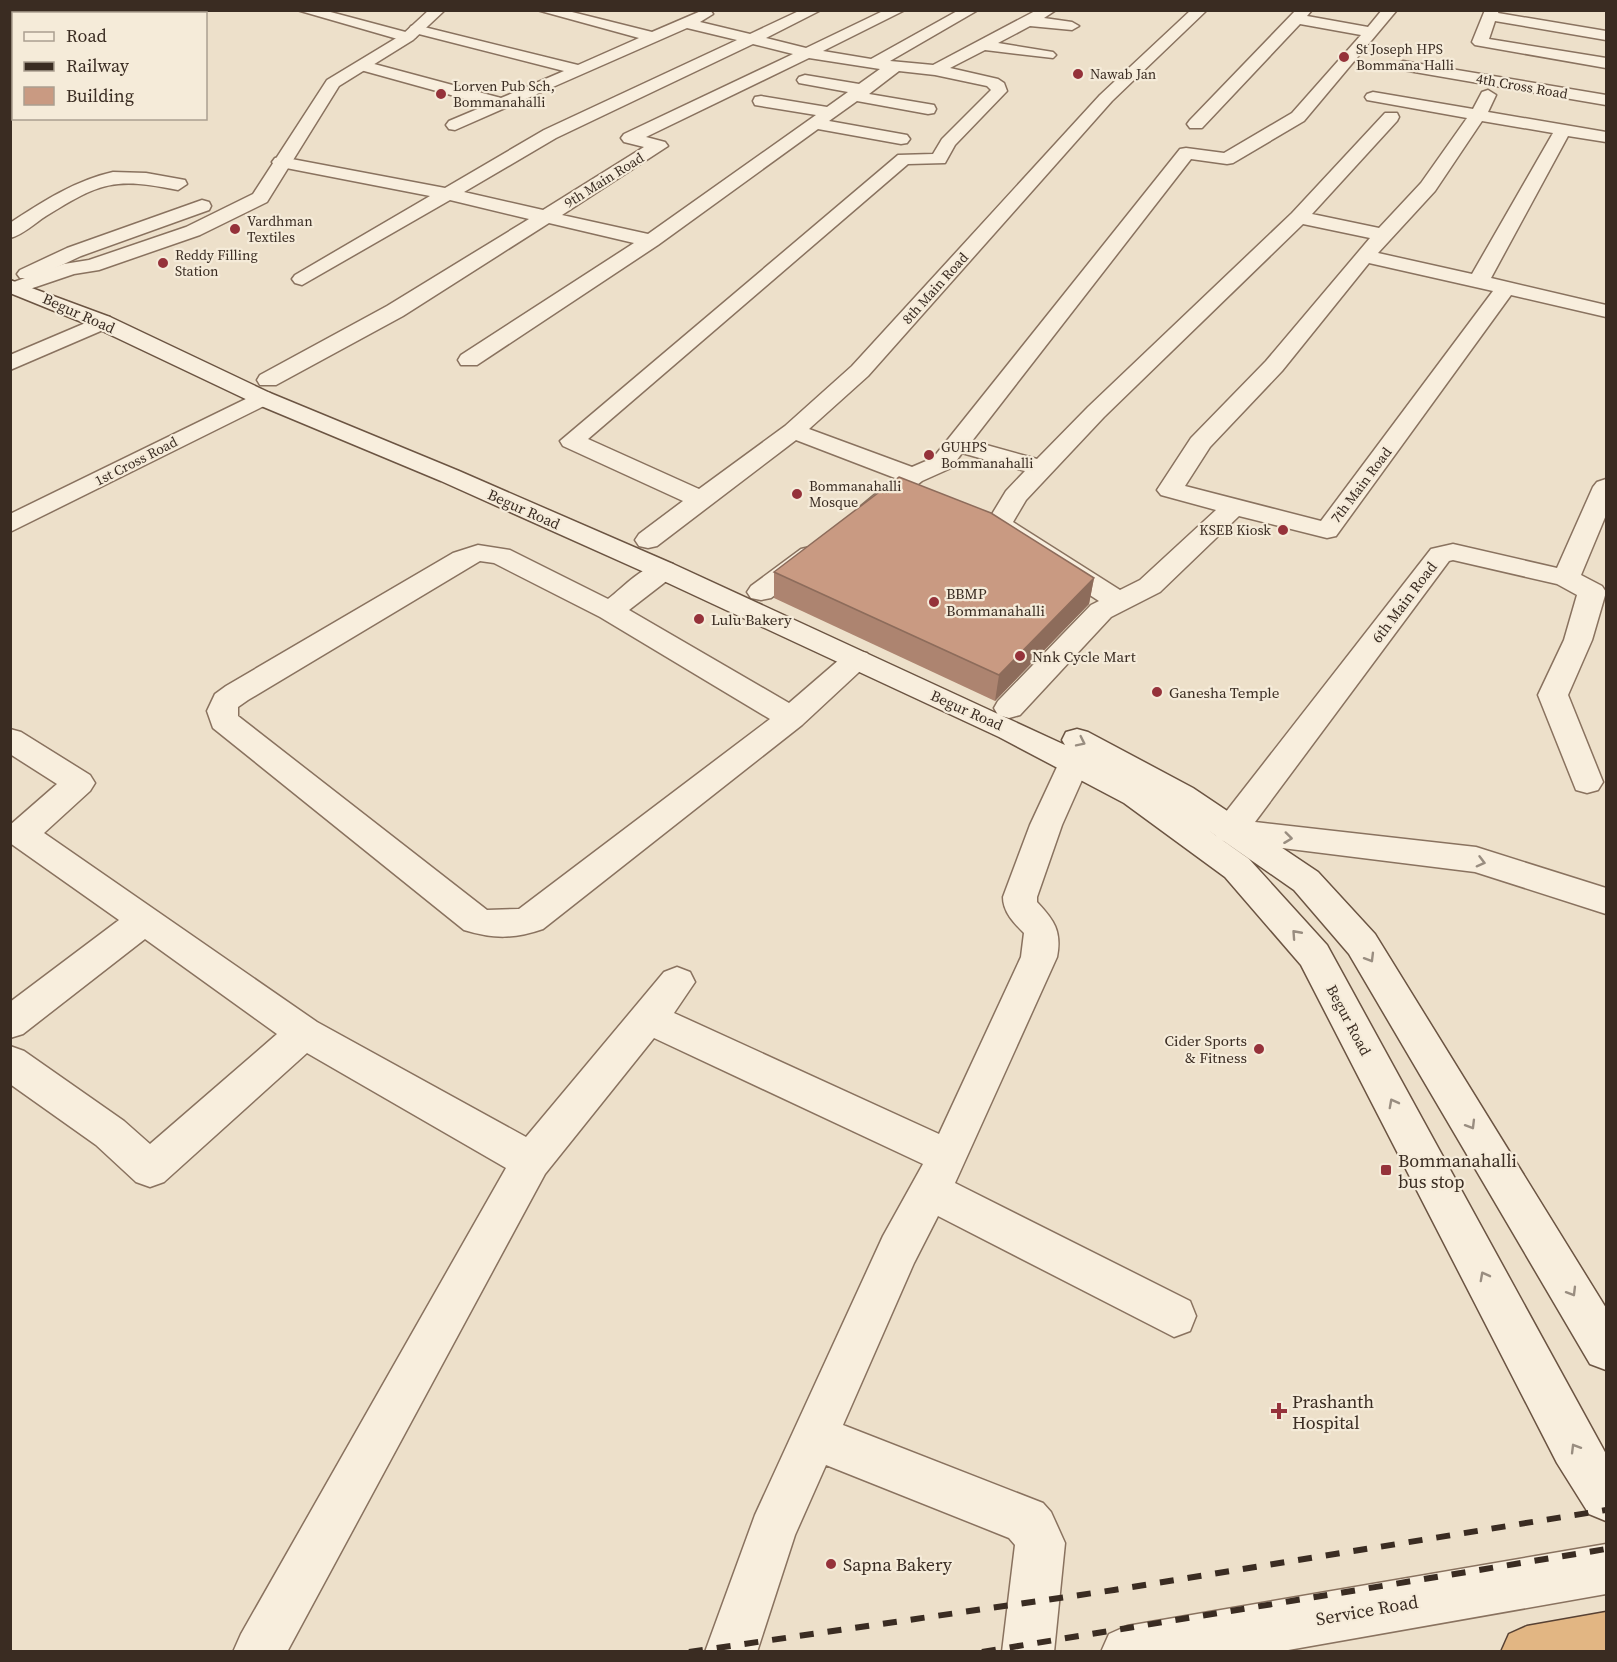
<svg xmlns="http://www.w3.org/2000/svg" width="1617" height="1662" viewBox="0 0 1617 1662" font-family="'Source Serif 4',serif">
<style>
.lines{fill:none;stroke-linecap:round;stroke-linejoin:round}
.minor-casing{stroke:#89725f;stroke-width:3}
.tertiary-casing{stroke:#89725f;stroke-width:3}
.secondary-casing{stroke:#6b5442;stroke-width:3}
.trunk-casing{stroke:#574133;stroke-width:3}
.minor{fill:#f8eedd;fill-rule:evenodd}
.tertiary{fill:#f8eedd;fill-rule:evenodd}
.secondary{fill:#f8eedd;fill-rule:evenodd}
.trunk{fill:#e2b683;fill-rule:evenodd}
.rail{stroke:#3a2c22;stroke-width:6;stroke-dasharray:14 14;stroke-linecap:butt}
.wall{fill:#ad8470}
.shaded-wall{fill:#8d6c5b}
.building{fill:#c99a82;stroke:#8d6c5b;stroke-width:1.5}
.oneway{stroke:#998d80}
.poi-dot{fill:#95323a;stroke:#f5ebd9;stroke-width:2}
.labels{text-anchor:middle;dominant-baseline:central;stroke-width:4.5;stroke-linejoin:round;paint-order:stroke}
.far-poi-label{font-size:14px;fill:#3a2c22;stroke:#f5ebd9;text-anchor:start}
.far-street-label{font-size:14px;fill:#3a2c22;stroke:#f5ebd9}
.street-label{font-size:15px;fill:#3a2c22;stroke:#f5ebd9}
.poi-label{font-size:15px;fill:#3a2c22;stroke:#f5ebd9;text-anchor:start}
.near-poi-label{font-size:18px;fill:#3a2c22;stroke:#f5ebd9;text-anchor:start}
.near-street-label{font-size:18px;fill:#3a2c22;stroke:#f5ebd9}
</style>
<rect width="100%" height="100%" fill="#ede0ca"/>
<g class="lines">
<defs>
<path id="minor" d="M297 10H323L413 34 416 37 408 42Z
M537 10H564L652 32 701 11 710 10 713 14 700 22 750 34 801 10H821L766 38 806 48 885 10H905L823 51 871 59 959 10H978L890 61 933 65 1037 10H1056L1044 18 1072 22 1079 26 1072 30 1030 26 998 43 1053 52 1056 55 1053 58 985 50 950 68 998 79 1004 83 1007 91 955 145 945 163 908 164 588 439 699 489 785 426 852 366 1100 95 1191 10H1207L1112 101 868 376 809 429 912 467 933 458 1180 149 1186 148 1224 153 1292 113 1361 35 1300 24 1202 128H1190L1187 124 1190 120 1296 10H1312L1307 16 1368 27 1382 10H1397L1304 121 1233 163 1227 164 1191 159 972 441 1037 459 1088 407 1292 213 1385 113H1397L1399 117 1397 121 1312 214 1379 228 1421 183 1467 118 1367 100 1365 97 1367 94 1373 92 1473 109 1482 92 1488 90 1496 95 1488 112 1606 132V142L1568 136 1491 278 1606 305V317L1511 295 1336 536 1327 538 1239 516 1160 592 1111 617 1020 715 1009 718 998 715 994 708 998 701 1091 605 1099 601 990 530 986 524 1006 491 1025 471 962 453 951 468 922 481 882 512 873 515 864 512 860 507 895 478 796 440 657 546 648 548 639 546 635 540 639 534 683 501 563 446 560 441 898 155 933 154 942 139 991 90 987 86 935 75 899 71 869 94 934 105 936 109 934 113 928 114 857 101 829 121 907 135 910 139 907 143 901 144 818 129 658 245 477 365H461L458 360 461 355 634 243 549 223 403 316 276 385H260L257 380 260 375 387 306 529 219 450 200 302 285 295 283 292 279 295 275 430 196 281 167 275 166 272 162 275 158 281 157 445 188 544 130 737 40 687 28 455 130 449 129 446 125 449 121 487 105 357 69 355 66 363 61 501 98 564 71 411 32 409 29 411 26 416 25 578 65 639 38ZM753 44 793 54 624 134 621 138 624 142 644 147 543 210 464 192 556 138ZM809 58 880 69 859 84 805 75 799 77 797 80 799 83 848 92 827 107 761 96 755 97 753 101 755 105 816 115 648 234 562 215 668 146 665 142 646 137ZM1482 121 1553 133 1472 274 1378 253 1435 191ZM1303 224 1370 238 1266 361 1191 438 1157 490 1161 495 1216 510 1140 580 1120 590 1013 522 1026 500 1104 417ZM1369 263 1493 291 1321 521 1185 486 1210 447 1282 371Z
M1485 10H1499L1498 13 1606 31V40L1495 21 1489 39 1606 58V68L1475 45 1472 42Z
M1403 61 1606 95V105L1397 69 1395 66Z
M113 172 146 173 185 180 187 184 178 190C114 177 101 182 46 216 35 223 23 235 10 238V223C42 202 76 180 113 172Z
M202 200 209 202 211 206 209 210 81 256 34 278H20L17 274 20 270 67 248Z
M102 316 110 317 113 322 110 327 10 370V355Z
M262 391 270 393 274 398 270 403 10 532V514Z
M1606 479V515L1581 575 1602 586 1606 592 1592 640 1568 695 1603 782 1598 790 1587 793 1576 790 1538 695 1564 640 1577 595 1557 584 1453 560 1449 561 1255 822 1476 847 1606 888V914L1475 872 1218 840 1214 831 1218 822 1431 549 1453 544 1557 568 1593 487 1597 482Z
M478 545 510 550 608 599C626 585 649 558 673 564L677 570 673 576 629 610 789 703 847 653 857 651 867 653 872 660 802 725 543 929C514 939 494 939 464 930L213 728 207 711 215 694 226 686 453 553ZM480 561 494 563 600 617 770 719 519 909 487 910 238 716V707L248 700Z
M810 547 819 549 823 555 819 561 771 598 761 600 751 598 747 592 751 586 801 549Z
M10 729 21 732 90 775 95 783 90 791 44 833 317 1022 526 1137 664 972 677 967 690 972 695 982 674 1013 939 1134 1021 957 1024 933C1014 923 1003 912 1003 897L1030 825 1063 754 1074 751 1085 754 1090 762 1062 825 1037 897V902C1054 920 1062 931 1057 957L955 1183 1190 1301 1196 1316 1190 1331 1174 1337 938 1216 914 1263 843 1425 1043 1503 1051 1512 1065 1543 1054 1652H1002L1015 1545 1009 1538 826 1465 795 1535 757 1652H705L755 1515 883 1236 923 1164 654 1038 545 1174 287 1652H233L241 1634 506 1168 307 1053 164 1182 150 1187 136 1182 96 1145 10 1084V1046L24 1051 124 1121 150 1144 277 1034 145 939 23 1034 10 1038V1002L119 920 10 843V825L57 784 10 754Z"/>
<path id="tertiary" d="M429 10H445L413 40 339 86 267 202 200 235 99 270 74 274 18 293 10 291 11 283 64 264 89 260 186 227 253 194 327 80 403 34Z
M1606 1544V1594L1277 1652H1101L1109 1634 1127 1626Z"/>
<path id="secondary" d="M10 280 110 317 270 393 459 471 673 564 1065 745 1062 740 1066 732 1077 729 1088 732 1193 788 1318 872 1375 934 1606 1308V1370L1590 1364 1349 954 1294 890 1205 828 1249 859 1327 945 1606 1454V1521L1589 1514 1557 1463 1301 965 1225 877 1124 803 999 737 653 576 441 481 254 403 94 327 10 293Z"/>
<path id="trunk" d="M1606 1612V1652H1501L1509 1634 1527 1626Z"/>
</defs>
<use href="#minor" class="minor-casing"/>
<use href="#tertiary" class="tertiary-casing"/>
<use href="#secondary" class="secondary-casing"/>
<use href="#trunk" class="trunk-casing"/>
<use href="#minor" class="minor"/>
<use href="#tertiary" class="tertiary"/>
<use href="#secondary" class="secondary"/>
<use href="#trunk" class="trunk"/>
<path class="rail" d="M689 1652 1114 1590 1606 1510
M982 1652 1606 1549"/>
</g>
<path class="wall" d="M774 572 1094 578 1089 604 995 701 774 598Z"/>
<path class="shaded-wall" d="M1094 578 1089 604 995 701 999 675Z"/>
<path class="building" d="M899 477 991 513 1094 578 999 675 774 572Z"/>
<defs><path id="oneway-chevron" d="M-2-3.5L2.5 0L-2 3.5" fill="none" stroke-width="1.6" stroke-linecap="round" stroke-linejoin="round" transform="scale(1.5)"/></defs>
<g class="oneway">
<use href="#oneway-chevron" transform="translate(1081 742) rotate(26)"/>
<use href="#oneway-chevron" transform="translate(1288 838) rotate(7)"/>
<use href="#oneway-chevron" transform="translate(1481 862) rotate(15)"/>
<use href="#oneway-chevron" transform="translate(1296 934) rotate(-132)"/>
<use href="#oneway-chevron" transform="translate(1370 958) rotate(59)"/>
<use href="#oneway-chevron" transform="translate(1393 1103) rotate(-118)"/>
<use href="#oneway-chevron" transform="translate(1471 1125) rotate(59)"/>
<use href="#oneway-chevron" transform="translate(1484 1276) rotate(-118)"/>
<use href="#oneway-chevron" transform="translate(1572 1292) rotate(59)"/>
<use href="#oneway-chevron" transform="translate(1575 1448) rotate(-121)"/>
</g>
<g class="poi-dot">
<circle cx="1344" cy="57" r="6"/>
<circle cx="1078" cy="74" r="6"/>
<circle cx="441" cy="94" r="6"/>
<circle cx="235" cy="229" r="6"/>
<circle cx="163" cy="263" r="6"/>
<circle cx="929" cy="455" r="6"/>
<circle cx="797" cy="494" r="6"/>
<circle cx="1283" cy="530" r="6"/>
<circle cx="934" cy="602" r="6"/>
<circle cx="699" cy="619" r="6"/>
<circle cx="1020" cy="656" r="6"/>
<circle cx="1157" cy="692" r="6"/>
<circle cx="1259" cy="1049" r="6"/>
<rect x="1380" y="1164" width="12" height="12" rx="3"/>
<path d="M1276 1402h6v6h6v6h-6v6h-6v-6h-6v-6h6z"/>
<circle cx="831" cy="1564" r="6"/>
</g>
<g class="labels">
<g class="far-poi-label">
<text x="1356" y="49">St Joseph HPS<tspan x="1356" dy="16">Bommana Halli</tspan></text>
<text x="1090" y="74">Nawab Jan</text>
<text x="453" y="86">Lorven Pub Sch,<tspan x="453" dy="16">Bommanahalli</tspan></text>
<text x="247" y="221">Vardhman<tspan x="247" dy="16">Textiles</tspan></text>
<text x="175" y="255">Reddy Filling<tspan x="175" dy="16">Station</tspan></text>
<text x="941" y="447">GUHPS<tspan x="941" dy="16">Bommanahalli</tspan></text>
<text x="809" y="486">Bommanahalli<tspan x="809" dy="16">Mosque</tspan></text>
<text x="1271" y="530" text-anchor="end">KSEB Kiosk</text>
</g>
<g class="far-street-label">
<text transform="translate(1522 86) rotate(10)">4th Cross Road</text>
<text transform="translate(604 180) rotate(-32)">9th Main Road</text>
<text transform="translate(935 288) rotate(-48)">8th Main Road</text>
<text transform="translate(136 461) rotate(-27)">1st Cross Road</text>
<text transform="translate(1361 485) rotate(-53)">7th Main Road</text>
</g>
<g class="street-label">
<text transform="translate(79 313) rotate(24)">Begur Road</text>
<text transform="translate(524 509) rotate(24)">Begur Road</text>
<text transform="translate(1404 602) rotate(-53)">6th Main Road</text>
<text transform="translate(967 710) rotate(24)">Begur Road</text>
<text transform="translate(1349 1020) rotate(62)">Begur Road</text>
</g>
<g class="poi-label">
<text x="946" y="593">BBMP<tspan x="946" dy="17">Bommanahalli</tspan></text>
<text x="711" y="619">Lulu Bakery</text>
<text x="1032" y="656">Nnk Cycle Mart</text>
<text x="1169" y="692">Ganesha Temple</text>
<text x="1247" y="1040" text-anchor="end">Cider Sports<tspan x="1247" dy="17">&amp; Fitness</tspan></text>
</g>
<g class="near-poi-label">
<text x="1398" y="1160">Bommanahalli<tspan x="1398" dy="21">bus stop</tspan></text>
<text x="1292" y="1401">Prashanth<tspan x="1292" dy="21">Hospital</tspan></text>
<text x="843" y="1564">Sapna Bakery</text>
</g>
<g class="near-street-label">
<text transform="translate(1367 1610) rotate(-10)">Service Road</text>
</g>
</g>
<rect width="1617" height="1662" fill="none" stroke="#3a2c22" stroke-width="24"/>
<rect x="12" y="12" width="195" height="108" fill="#f5ebd9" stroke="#aa9f90" stroke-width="1.5"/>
<rect x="24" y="32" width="30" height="9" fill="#f8eedd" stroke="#aa9f90" stroke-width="1.5"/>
<text x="66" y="42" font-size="18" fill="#3a2c22">Road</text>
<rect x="24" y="62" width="30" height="9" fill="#3a2c22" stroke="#aa9f90" stroke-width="1.5"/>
<text x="66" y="72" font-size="18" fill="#3a2c22">Railway</text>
<rect x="24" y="87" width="30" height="18" fill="#c99a82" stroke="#aa9f90" stroke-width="1.5"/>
<text x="66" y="102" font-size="18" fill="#3a2c22">Building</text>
</svg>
